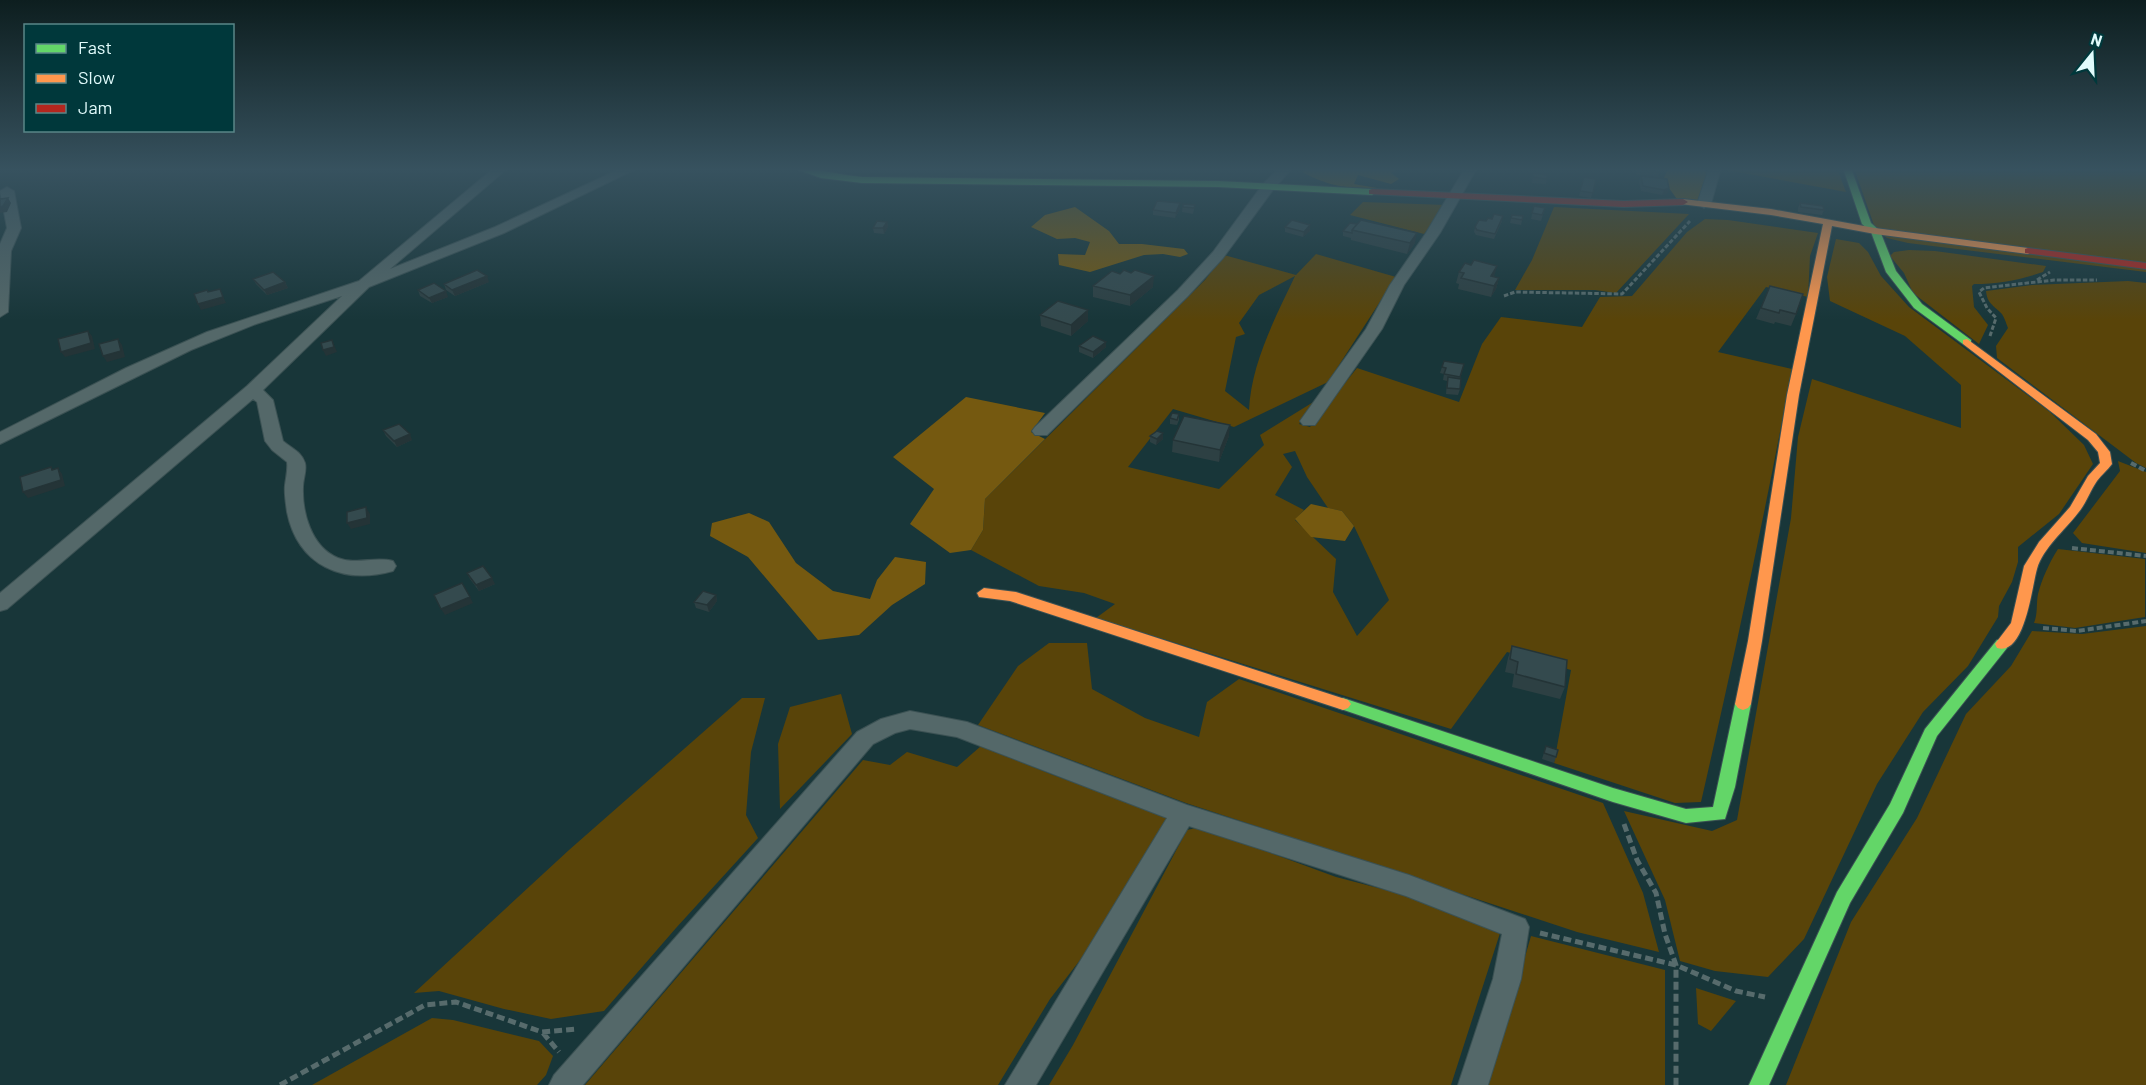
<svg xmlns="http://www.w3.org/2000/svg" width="2146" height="1085" viewBox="0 0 2146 1085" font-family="Barlow,sans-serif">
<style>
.green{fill:#594409;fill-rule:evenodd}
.forest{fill:#755910}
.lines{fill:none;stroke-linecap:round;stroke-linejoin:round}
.street-casing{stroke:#3b5153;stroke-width:2}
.fast-casing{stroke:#3b5153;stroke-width:2}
.slow-casing{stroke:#3b5153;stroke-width:2}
.jam-casing{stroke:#3b5153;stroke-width:2}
.path-far2{stroke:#576b6c;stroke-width:3;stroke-dasharray:4.5 2;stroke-linecap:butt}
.path-far1{stroke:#576b6c;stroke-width:4;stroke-dasharray:6 3;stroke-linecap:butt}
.path{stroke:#576b6c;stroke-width:5;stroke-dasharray:8 4;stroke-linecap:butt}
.street{fill:#546869;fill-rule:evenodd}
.fast{fill:#63d668;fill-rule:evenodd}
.slow{fill:#ff974d;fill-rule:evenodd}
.jam{fill:#b3261e;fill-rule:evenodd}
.wall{fill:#2d4043}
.shaded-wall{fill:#243437}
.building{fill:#344a4e;stroke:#243437;stroke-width:1.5}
</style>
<rect width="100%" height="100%" fill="#183639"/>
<path class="green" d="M1722 168H1837L1846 192 1721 169Z
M1854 168H2146V272L1908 243 1887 238 1875 228Z
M1363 202 1446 205 1424 234 1350 215Z
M1554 207 1689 214 1616 293 1595 290H1515L1532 260Z
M1705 219 1728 220 1818 233 1810 256 1808 297 1766 287 1718 352 1792 369C1765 514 1734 658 1701 802L1675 803 1554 763 1571 670 1507 652 1451 729 1096 618 1115 604 1084 593 1039 586 971 550 983 530 985 499 1205 280 1224 255 1296 275 1316 254 1396 277 1328 382 1234 427 1173 409 1128 467 1219 489 1264 445 1260 435 1315 401 1299 424 1310 427 1357 368 1459 402 1482 344 1501 317 1582 327 1600 297 1632 296 1687 232ZM1295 276C1275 318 1251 364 1249 410L1225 391 1236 337 1245 334 1239 323 1259 295ZM1295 451 1307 477 1328 508 1342 511 1354 526 1389 600 1357 636 1333 592 1336 559 1295 520 1304 510 1275 495 1292 467 1283 454Z
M1836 239 1859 243 1868 252 1881 276 1909 307 2050 412 2084 445 2093 464 2059 514 2018 547V562L2012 582 1999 606 1998 617 1968 666 1923 712 1877 784 1804 939 1768 977 1715 971 1680 961 1665 900 1624 811 1712 831 1737 820 1791 518 1798 437 1812 379 1961 428V385L1905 336 1830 301 1827 277Z
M1909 250 1935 251 2046 266 2043 272C2020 280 1999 284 1974 284L1972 286 1974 307 1988 325 1979 344 1913 293 1904 273 1890 256 1894 252Z
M2128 281 2146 283V468L2136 463 1997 358 1996 346 2008 328C2006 323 2004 316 2001 313 1993 305 1987 303 1986 291L2032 285Z
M2118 461 2146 472V553L2082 543 2073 533 2120 471Z
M2058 549 2145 559V617L2075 628 2034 623C2038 614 2036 604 2038 594 2042 579 2049 563 2058 549Z
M2146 626V1085H1786L1851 922 1917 818 1966 714 2011 666 2032 631 2082 634Z
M1049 643H1087L1092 689 1145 718 1199 737 1207 702 1239 679 1603 803 1643 893 1659 952 1577 932 1186 803 978 725 1018 666Z
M841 694 852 734 780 809 778 744 790 707Z
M742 698H765L751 752 746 815 758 838 676 928 604 1011 551 1019 504 1009 439 991 414 993 569 850Z
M981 746 1053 775 1168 817 1097 938 1050 999 998 1085H585L863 760 890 765 907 752 957 767Z
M1200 827 1336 877 1405 895 1501 930 1451 1085H1049L1073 1045 1187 830Z
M1531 936 1665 970V1085H1488Z
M1696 988 1736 1001 1711 1031 1698 1024Z
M432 1018 453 1020 539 1041 553 1056 546 1075 537 1085H312Z"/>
<path class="forest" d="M1309 168H1392L1395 170 1391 173 1399 179 1391 184 1358 175 1354 184 1377 188C1346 188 1330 187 1302 172Z
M1675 168H1700L1707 172 1697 202 1677 199 1663 180 1667 171Z
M1075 207 1109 231 1119 244H1142L1184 249 1188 254 1180 257 1163 254 1144 255 1090 272 1059 265 1058 254 1085 255 1090 242 1075 238 1057 239 1031 227 1045 215Z
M966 397 1045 413 1031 432 1045 439 985 499 983 530 971 550 950 553 910 524 934 489 893 457Z
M1311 504 1342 511 1354 526 1345 541 1311 537 1295 519Z
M749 513 769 522 796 563 833 591 870 599 877 580 895 557 926 562 925 584 892 605 859 635 818 640 748 557 710 536 712 523Z"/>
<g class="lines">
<defs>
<path id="street" d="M494 168H508L390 269 495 227 622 168H638L504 233 369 287 263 390 273 400 283 441C291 448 302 452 305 463 307 471 303 479 303 487 302 512 311 547 338 558 356 565 375 556 393 561L396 566 393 571C343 585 298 566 287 512 286 504 284 493 285 485 286 477 288 470 287 462L272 450 265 441 257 402 253 399 7 609 0 611V593L247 386 342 296 256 324 191 350 0 444V432L126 368 207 332 359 281Z
M1279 168H1292L1273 190 1223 258 1188 296 1047 435H1035L1032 431 1035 427 1178 290 1213 252 1263 184Z
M1465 168H1477L1440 233 1404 285 1382 329 1315 425H1303L1300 421 1366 329 1390 285 1426 233Z
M1709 168H1721L1711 204 1704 208 1697 204Z
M7 187 14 191 21 228 11 251 8 312 0 317V244L7 228 0 191Z
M910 711 967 722 1187 805 1409 875 1525 919 1529 927 1521 979 1488 1085H1458L1493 979 1502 934 1406 896 1189 826 1036 1085H1005L1167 818 957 737 910 729 895 733 873 744 583 1085H549L554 1075 857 732 881 719Z"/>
<path id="fast" d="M793 168C816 168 839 175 862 177L1218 181 1372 189 1377 192 1372 195 1218 187 862 183 821 178Z
M1843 168H1851L1871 223 1880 231 1896 271 1922 304 1971 340V344H1963L1914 308 1886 272 1871 232 1862 224Z
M2002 639 2007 640 2009 644 2007 648 1937 736 1903 813 1850 903 1769 1085H1749L1837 892 1890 804 1925 729 1997 640Z
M1343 698 1613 788 1686 809 1713 807 1735 704 1738 700 1743 698 1748 700 1751 704 1735 787 1725 819 1686 823 1613 802 1338 708 1335 704 1338 700Z"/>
<path id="slow" d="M1683 199 1771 209 1875 228 2028 248 2033 251 2028 254 1875 234 1832 226 1799 395 1762 641 1751 704 1748 708 1743 710 1738 708 1735 704 1748 641 1787 395 1823 224 1771 215 1680 204V200Z
M1967 339 2096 434 2110 452 2112 464C2108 470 2101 475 2097 481 2090 491 2086 504 2078 513 2065 530 2043 548 2037 569 2032 586 2025 657 1997 648L1995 644 2011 623 2024 566 2039 542 2070 507 2088 476 2100 463 2098 452 2088 440 1963 344V340Z
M984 588 1016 592 1348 700 1351 704 1348 708 1343 710 1010 601 979 597 977 593Z"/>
<path id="jam" d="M1372 189 1624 201 1683 199 1688 202 1683 205 1624 207 1369 194V190Z
M2028 248 2146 263V269L2025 253V249Z"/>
</defs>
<use href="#street" class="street-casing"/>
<use href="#fast" class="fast-casing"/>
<use href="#slow" class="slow-casing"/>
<use href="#jam" class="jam-casing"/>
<path class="path-far2" d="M2037 280 2050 272
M1504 296 1515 292 1622 294 1690 221
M1990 336 1996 318 1987 308 1979 292 1984 288 2054 280H2097"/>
<path class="path-far1" d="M2131 463 2146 471
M2072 548 2146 556
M2043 628 2077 631 2146 621"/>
<path class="path" d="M1624 824 1637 860 1656 893 1665 934 1676 965V1085
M1540 933 1676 965 1736 991 1765 997
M543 1033 559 1052
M280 1085 425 1005 456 1002 542 1032 577 1029"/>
<use href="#street" class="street"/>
<use href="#fast" class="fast"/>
<use href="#slow" class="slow"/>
<use href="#jam" class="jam"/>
</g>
<path class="wall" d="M1636 168H1660V172L1658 177 1636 174Z
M1533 173 1547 179 1546 184 1532 183Z
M1641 176 1667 179V194L1662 195 1641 191 1639 181Z
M1584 177 1596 179 1591 198 1579 196Z
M1800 203 1824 210 1822 215 1798 212V208Z
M1183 204 1195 205 1193 214 1182 212Z
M1534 206 1545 208 1541 221 1531 219Z
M1180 209 1175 218 1153 215V210Z
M1512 215 1523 216 1521 225 1510 223Z
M1486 221H1502L1494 239 1476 235 1474 232 1475 227Z
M887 222 888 227 884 234 874 233 873 228Z
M1350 223 1415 243 1407 254 1351 240V238L1343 236V231Z
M1285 227 1310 231 1303 237 1285 232Z
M1459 272 1499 278 1496 289 1491 297 1458 289 1459 284 1456 283Z
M253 279 285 282 288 288 267 295 256 284Z
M489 282 455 296 446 290 444 284Z
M1093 286 1153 287 1130 306 1093 297Z
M1770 286 1796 314 1791 326 1775 322 1774 324 1756 319Z
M418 290 448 297 432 303 420 296Z
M1088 310V321L1071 336 1041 326 1040 315Z
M1106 342V347L1093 358 1079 352V346Z
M1444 361 1464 364 1460 379V389L1458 395 1446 394 1447 381 1443 380 1444 374 1440 373Z
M1179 414V420L1177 425 1170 424V418Z
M383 430 412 440 397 447 386 436Z
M1163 433V439L1156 445 1150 442V436Z
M1229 436 1219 462 1172 452 1173 440Z
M467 573 495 584 479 591 470 579Z
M716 595 717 601 709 612 696 608 694 602Z
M1512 646 1565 687 1560 699 1512 687 1514 674 1505 672 1508 658Z
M1546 746 1556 757 1554 763 1542 759Z"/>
<path class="shaded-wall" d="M1669 188 1667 194 1662 195 1664 190Z
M8 198 11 203 7 212 0 213V207Z
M1180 203V209L1175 218 1176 213Z
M887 222 888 227 884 234 883 228Z
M1310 225V231L1303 237 1304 232Z
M1417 233 1415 243 1407 254 1410 243Z
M1497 266 1494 277 1489 285 1491 276Z
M487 276 489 282 455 296 452 290Z
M1154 276 1153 287 1130 306V295Z
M1499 278 1496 289 1491 297 1494 286Z
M285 282 288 288 267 295 264 290Z
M220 289 226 303 201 310 198 304Z
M446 291 448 297 432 303 429 298Z
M1088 310V321L1071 336V325Z
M88 331 92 336 95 349 65 357 61 352Z
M118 339 122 345 125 357 107 362 103 356Z
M332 340 337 352 326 356 323 350Z
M1106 342V347L1093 358V352Z
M1230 425 1229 436 1219 462 1220 450Z
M1163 433V439L1156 445 1157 439Z
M410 434 412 440 397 447 394 441Z
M58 468 62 474 65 486 28 498 23 492Z
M366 507 370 514V524L351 529 347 523Z
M492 578 495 584 479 591 476 585Z
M716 595 717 601 709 612 707 605Z
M470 597 473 603 445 615 441 609Z"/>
<path class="building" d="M1638 168H1660V172L1638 169Z
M1533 173 1547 175V179L1533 177Z
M1641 176 1667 179 1669 188 1664 190 1643 186Z
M1584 177 1596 179 1593 193 1580 191Z
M8 198 3 206 0 207V199Z
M1157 201 1180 203 1176 213 1153 210Z
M1800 203 1823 206 1824 210 1801 207Z
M1183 204 1195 205 1194 208 1183 207Z
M1534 206 1545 208 1542 215 1532 213Z
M1494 214 1503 216 1495 234 1477 230 1475 227 1479 220 1486 221 1488 218 1492 219Z
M1512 215 1523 216 1522 220 1511 218Z
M1292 220 1310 225 1304 232 1285 227Z
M1361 220 1417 233 1410 243 1352 230Z
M877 221 887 222 883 228H873Z
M1350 223 1357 224 1352 230V233L1343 231Z
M1474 260 1497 266 1491 276 1499 278 1494 286 1461 278 1464 273 1459 272 1465 263 1471 265Z
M477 270 487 276 452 290 444 284Z
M1124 270 1131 273 1135 270 1154 276 1130 295 1093 286 1112 271 1120 274Z
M273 272 285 282 264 290 253 279Z
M434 283 446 291 429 298 418 290Z
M1770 286 1803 294 1796 314 1780 310 1779 313 1761 308Z
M220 289 223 297 198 304 194 294 207 290 208 292Z
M1058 301 1088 310 1071 325 1040 315Z
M88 331 91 343 61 352 58 339Z
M1093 336 1106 342 1093 352 1079 346Z
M118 339 121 351 103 356 99 344Z
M332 340 334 347 323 350 321 343Z
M1444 361 1464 364 1460 377 1444 374 1446 368 1442 367Z
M1448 377 1461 379 1460 389 1447 388Z
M1172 413 1179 414 1177 420 1170 418Z
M1184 416 1230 425 1220 450 1173 440Z
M399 424 410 434 394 441 383 430Z
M1157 431 1163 433 1157 439 1150 436Z
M51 467 52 470 58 468 61 480 23 492 20 477Z
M366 507 367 518 347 523V512Z
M483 566 492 578 476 585 467 573Z
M462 583 470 597 441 609 434 595Z
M703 591 716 595 707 605 694 602Z
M1512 646 1567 660 1565 687 1516 674 1518 662 1510 659Z
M1546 746 1558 750 1556 757 1544 753Z"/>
<linearGradient id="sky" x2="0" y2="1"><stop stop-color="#0d1e1f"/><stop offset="0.53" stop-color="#37525f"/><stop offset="1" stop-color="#37525f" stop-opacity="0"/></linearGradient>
<rect width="2146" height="320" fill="url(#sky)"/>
<rect x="24" y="24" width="210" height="108" fill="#00383b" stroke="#5a8688" stroke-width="1.5"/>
<rect x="36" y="44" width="30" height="9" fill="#63d668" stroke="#5a8688" stroke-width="1.5"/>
<text x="78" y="54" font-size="18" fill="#e1fbfc">Fast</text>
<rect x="36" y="74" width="30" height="9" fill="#ff974d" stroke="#5a8688" stroke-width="1.5"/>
<text x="78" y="84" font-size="18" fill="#e1fbfc">Slow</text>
<rect x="36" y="104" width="30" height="9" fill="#b3261e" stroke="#5a8688" stroke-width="1.5"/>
<text x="78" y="114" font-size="18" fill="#e1fbfc">Jam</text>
<g transform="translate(2092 54) rotate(18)" stroke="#00383b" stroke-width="4.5" paint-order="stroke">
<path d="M0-4.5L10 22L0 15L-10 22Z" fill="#e1fbfc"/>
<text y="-9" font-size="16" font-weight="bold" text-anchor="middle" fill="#e1fbfc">N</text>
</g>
</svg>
